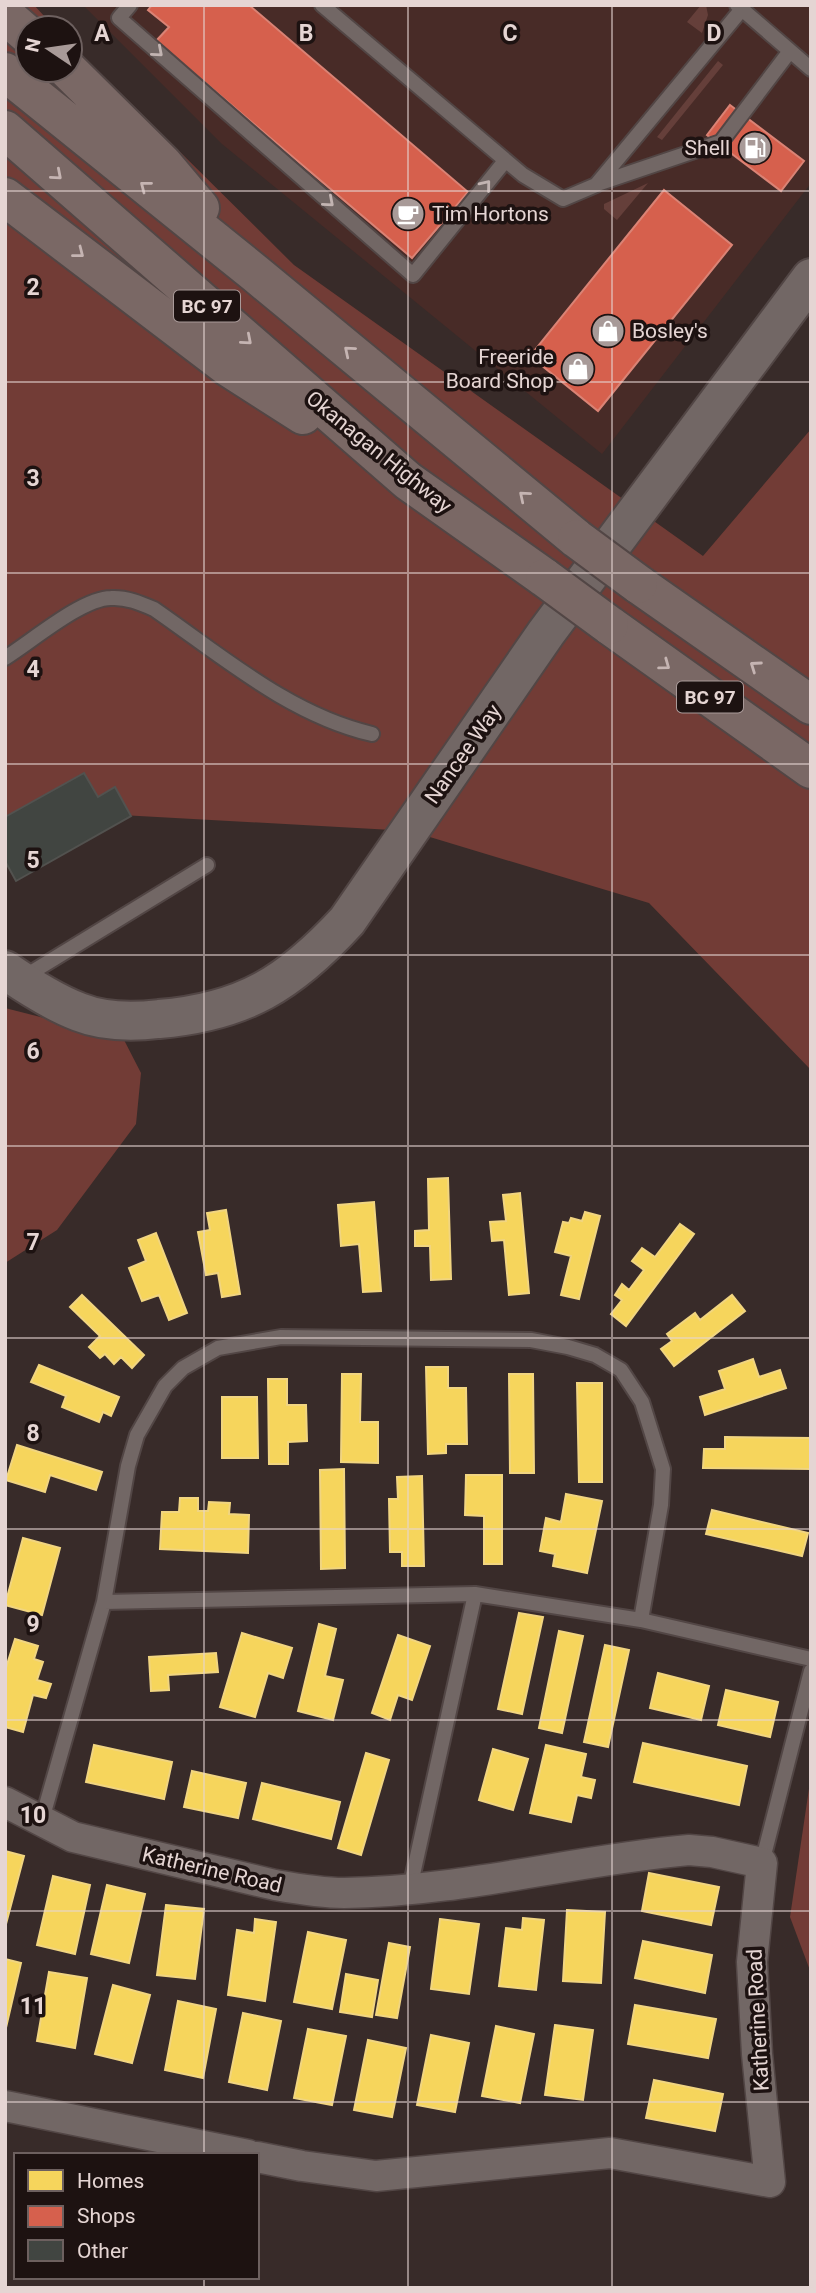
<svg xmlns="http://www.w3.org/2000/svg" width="816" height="2293" viewBox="0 0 816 2293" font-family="Roboto,sans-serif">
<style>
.built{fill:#482b27}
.green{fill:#653f3a}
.forest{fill:#723c36}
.homes{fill:#f6d55c;stroke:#f1d580;stroke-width:2}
.shops{fill:#d6604d;stroke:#da8375;stroke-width:2}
.building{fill:#414541;stroke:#52524f;stroke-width:2}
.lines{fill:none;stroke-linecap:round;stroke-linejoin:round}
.lane-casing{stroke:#524645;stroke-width:18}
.street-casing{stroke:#524645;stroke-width:33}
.secondary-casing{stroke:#524645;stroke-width:42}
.highway-casing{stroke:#524645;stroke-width:42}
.lane{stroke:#726765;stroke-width:14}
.street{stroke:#726765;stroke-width:30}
.secondary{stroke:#726765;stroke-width:38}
.highway{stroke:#7a6865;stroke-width:38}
.highway-bridge-casing{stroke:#524645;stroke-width:42;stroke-linecap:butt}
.highway-bridge{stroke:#7a6865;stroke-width:38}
.oneway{stroke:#c2b4b2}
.oneway2{stroke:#c5b4b2}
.grid{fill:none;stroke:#e5d5d3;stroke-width:2;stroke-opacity:0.55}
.labels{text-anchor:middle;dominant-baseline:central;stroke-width:7;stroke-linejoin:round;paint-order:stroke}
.shield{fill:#1d1211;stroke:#a99a99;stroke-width:2}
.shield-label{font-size:19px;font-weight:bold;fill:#e5d5d3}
.poi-label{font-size:21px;fill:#e5d5d3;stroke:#1d1211;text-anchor:end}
.street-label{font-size:21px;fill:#e5d5d3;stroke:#1d1211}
.grid-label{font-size:23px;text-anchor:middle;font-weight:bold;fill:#e5d5d3;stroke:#1d1211;stroke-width:7;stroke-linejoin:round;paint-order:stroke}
</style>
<rect width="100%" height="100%" fill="#382b29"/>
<path class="built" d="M83 5H811V183L602 454 222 144Z"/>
<path class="green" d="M701 5H706L708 15 702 33 687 22Z
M718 61 723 65 662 140 657 137Z
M648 183 617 220 604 209V204Z"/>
<path class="forest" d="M5 5H34L55 28H28V70H70V43L294 265 703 556 811 429V1070L649 903 410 831 121 815 5 847Z
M5 1008 123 1038 141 1073 136 1124 57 1230 5 1263Z
M811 1775V1973L790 1917Z"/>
<path class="homes" d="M448 1178 451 1279 431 1280 430 1246H415V1231L429 1230 428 1179Z
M520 1193 529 1293 509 1295 504 1240 492 1241 490 1222 506 1221 503 1195Z
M374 1202 381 1291 363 1292 359 1244 341 1246 338 1205Z
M226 1210 240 1294 222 1297 218 1273 206 1275 198 1232 210 1230 207 1213Z
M585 1212 600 1216 579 1299 561 1295 571 1256 555 1252 563 1222 569 1223 571 1218 582 1221Z
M680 1224 694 1234 626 1326 611 1314 622 1300 615 1295 622 1284 629 1290 644 1270 632 1261 642 1248 655 1257Z
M156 1233 187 1313 169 1320 159 1295 142 1301 129 1268 146 1261 138 1240Z
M82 1295 144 1355 132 1368 121 1357 114 1364 105 1354 100 1358 89 1347 100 1336 70 1307Z
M732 1295 745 1311 674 1366 661 1349 672 1341 667 1334 695 1313 700 1320Z
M753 1359 759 1377 780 1370 786 1388 705 1415 700 1397 725 1389 719 1371Z
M39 1365 119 1397 111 1416 103 1412 99 1422 62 1407 66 1396 31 1382Z
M426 1367H448V1388H466L467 1444H446V1453L428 1454Z
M342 1374H361L360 1422H378V1463L341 1462Z
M509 1374H533L534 1473H510Z
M268 1379H287V1405H306L307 1441 288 1442V1464H269Z
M577 1383H602V1482H579Z
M222 1397H257L258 1458H222Z
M725 1437 811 1438V1469L703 1468 704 1449H725Z
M17 1445 102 1472 96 1490 50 1475 45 1492 6 1480Z
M344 1469 345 1568 321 1569 320 1470Z
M466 1475H502V1564H484V1516L465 1515Z
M422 1476 424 1566H402V1552H390L389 1499H398L397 1477Z
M566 1494 602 1501 587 1573 553 1566 555 1554 540 1551 546 1518 561 1522Z
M180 1498H198V1511H208L209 1502 230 1503 229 1514 249 1515 248 1553 160 1549 162 1512H179Z
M712 1510 808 1533 802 1556 706 1534Z
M23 1538 60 1548 42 1615 5 1605Z
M519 1613 543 1617 522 1714 498 1709Z
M319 1624 336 1629 325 1676 343 1680 333 1720 298 1711Z
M559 1631 583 1636 562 1733 539 1728Z
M242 1633 292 1648 283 1678 268 1673 255 1717 220 1707Z
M398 1635 430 1646 412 1700 398 1695 390 1720 372 1713Z
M15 1639 38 1646 34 1659 43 1662 37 1680 51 1684 46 1698 33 1695 23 1732 5 1727V1671Z
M605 1645 629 1650 608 1747 584 1742Z
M216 1653 218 1672 168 1675 169 1690 151 1691 149 1657Z
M658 1673 709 1686 701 1720 650 1708Z
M726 1690 778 1702 770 1737 718 1725Z
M643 1743 747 1766 739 1805 634 1782Z
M94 1745 172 1762 164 1799 86 1782Z
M546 1745 586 1754 581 1777 595 1780 591 1798 577 1795 571 1822 530 1813Z
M493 1749 528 1759 513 1810 479 1800Z
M366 1753 389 1760 361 1855 338 1848Z
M192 1771 246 1783 238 1818 184 1807Z
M262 1783 340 1802 331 1839 253 1819Z
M5 1851 24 1856 6 1924H5Z
M649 1873 719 1887 711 1925 642 1911Z
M53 1876 90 1885 75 1954 37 1945Z
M107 1885 145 1894 129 1963 91 1954Z
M166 1905 204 1909 195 1979 157 1975Z
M567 1910 605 1912 601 1983 563 1981Z
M523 1918 544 1920 536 1990 499 1986 506 1928 522 1930Z
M255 1919 276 1922 265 2001 228 1995 237 1930 254 1933Z
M440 1919 479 1924 469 1994 431 1989Z
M308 1932 346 1940 332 2009 294 2002Z
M643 1941 712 1955 705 1993 635 1978Z
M389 1943 410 1947 397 2018 376 2015Z
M5 1959 21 1963 5 2032Z
M49 1972 87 1978 75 2048 37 2041Z
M346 1974 378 1980 372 2017 340 2012Z
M113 1985 150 1995 132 2063 95 2054Z
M178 2001 216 2009 203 2078 165 2070Z
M635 2005 716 2019 708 2058 628 2044Z
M243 2013 281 2021 267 2090 229 2082Z
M555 2025 593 2030 583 2100 545 2095Z
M496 2026 534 2034 520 2103 482 2096Z
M308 2029 346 2036 332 2105 294 2098Z
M431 2035 469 2043 455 2112 417 2105Z
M368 2040 406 2048 392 2117 354 2110Z
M654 2080 723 2094 715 2131 646 2118Z"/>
<path class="shops" d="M152 5H249L468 192 412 258 156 41 169 27 148 10Z
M730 105 804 161 781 191 707 135Z
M664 190 732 245 598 411 530 356Z"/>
<path class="building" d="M84 773 98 797 115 787 131 816 16 881 5 861V817Z"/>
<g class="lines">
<defs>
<path id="lane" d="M130 5 119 18 413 275 505 161
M322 5 523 175 563 199 596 185 742 9
M737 5 811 69
M597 184 721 142 790 51
M5 658C31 642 82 598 111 598 126 597 140 603 154 609 222 656 290 715 372 734
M24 977 207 865
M104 1602 475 1594 641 1620 811 1659
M41 1823 104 1602 128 1466 137 1435 165 1386 183 1368 218 1348 281 1337 531 1340 568 1347 595 1355 621 1370 642 1402 663 1469 661 1505 641 1620
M762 1863 811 1671
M410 1888 475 1594"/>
<path id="street" d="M5 1802 73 1837 275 1885C298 1889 321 1893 344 1893 460 1892 574 1860 689 1850L712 1852 762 1863 752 1962 757 2054 770 2182 610 2153 376 2176 302 2166 257 2157
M5 2106 248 2155"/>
<path id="secondary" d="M5 970C28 986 53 1002 79 1012 104 1022 133 1022 159 1019 244 1012 290 983 347 921L546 633 811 278"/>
<path id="highway" d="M5 15 28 35
M68 70 163 164 200 208
M5 72 256 274 577 539
M5 130 408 481 545 578
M5 197 228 367 303 415
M638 584 811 705
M609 625 811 769"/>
</defs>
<use href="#lane" class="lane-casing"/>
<use href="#street" class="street-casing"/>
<use href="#secondary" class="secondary-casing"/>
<use href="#highway" class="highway-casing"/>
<use href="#lane" class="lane"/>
<use href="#street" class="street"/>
<use href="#secondary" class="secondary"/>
<use href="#highway" class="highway"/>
<defs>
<path id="highway-bridge" d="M577 539 638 584
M545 578 609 625"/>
</defs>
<use href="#highway-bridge" class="highway-bridge-casing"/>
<use href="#highway-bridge" class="highway-bridge"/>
</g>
<defs><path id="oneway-chevron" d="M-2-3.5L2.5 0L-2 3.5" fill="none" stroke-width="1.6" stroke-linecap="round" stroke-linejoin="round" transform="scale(1.75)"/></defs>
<g class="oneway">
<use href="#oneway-chevron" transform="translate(158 52) rotate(41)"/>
<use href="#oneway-chevron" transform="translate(486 185) rotate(-51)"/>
<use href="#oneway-chevron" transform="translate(329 202) rotate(41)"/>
</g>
<g class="oneway2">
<use href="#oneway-chevron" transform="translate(57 175) rotate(41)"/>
<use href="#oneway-chevron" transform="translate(145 186) rotate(-142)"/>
<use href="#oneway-chevron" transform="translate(79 253) rotate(38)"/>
<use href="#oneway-chevron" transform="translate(247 340) rotate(41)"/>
<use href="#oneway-chevron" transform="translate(349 351) rotate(-140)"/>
<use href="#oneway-chevron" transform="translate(524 496) rotate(-140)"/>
<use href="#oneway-chevron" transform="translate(665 665) rotate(36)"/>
<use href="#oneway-chevron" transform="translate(755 666) rotate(-145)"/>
</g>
<path class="grid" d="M204 5V2155M408 5V2288M612 5V2288M5 191H811M5 382H811M5 573H811M5 764H811M5 955H811M5 1146H811M5 1338H811M5 1529H811M5 1720H811M5 1911H811M5 2102H811M204 2277V2288"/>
<defs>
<symbol id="fuel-disc" viewBox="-11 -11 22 22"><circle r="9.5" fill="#a89a98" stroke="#1d1211"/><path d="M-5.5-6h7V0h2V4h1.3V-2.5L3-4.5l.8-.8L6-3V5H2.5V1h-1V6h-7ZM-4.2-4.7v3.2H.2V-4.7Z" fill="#fff"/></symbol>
<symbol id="cafe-disc" viewBox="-11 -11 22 22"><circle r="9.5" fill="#a89a98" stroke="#1d1211"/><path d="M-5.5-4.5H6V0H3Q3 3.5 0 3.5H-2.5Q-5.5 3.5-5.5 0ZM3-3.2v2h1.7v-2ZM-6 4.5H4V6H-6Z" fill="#fff"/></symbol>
<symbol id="shop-disc" viewBox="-11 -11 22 22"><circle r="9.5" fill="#a89a98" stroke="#1d1211"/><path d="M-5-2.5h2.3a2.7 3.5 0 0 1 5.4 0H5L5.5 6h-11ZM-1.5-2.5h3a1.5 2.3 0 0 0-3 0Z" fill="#fff"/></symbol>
</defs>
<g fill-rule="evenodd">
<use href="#fuel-disc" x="736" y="129" width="38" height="38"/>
<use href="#cafe-disc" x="389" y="195" width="38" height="38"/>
<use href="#shop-disc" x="589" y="312" width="38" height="38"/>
<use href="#shop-disc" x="559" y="350" width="38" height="38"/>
</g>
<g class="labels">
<g class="shield">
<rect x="174" y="290.5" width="66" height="31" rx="5"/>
<rect x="677" y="681.5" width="66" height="31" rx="5"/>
</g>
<g class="shield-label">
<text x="207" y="306">BC 97</text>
<text x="710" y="697">BC 97</text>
</g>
<g class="poi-label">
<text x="730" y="148">Shell</text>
<text x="432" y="214" text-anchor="start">Tim Hortons</text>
<text x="632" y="331" text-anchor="start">Bosley's</text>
<text x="554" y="357">Freeride<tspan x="554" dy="24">Board Shop</tspan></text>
</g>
<g class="street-label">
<text transform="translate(379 452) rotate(39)">Okanagan Highway</text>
<text transform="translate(463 754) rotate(-55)">Nancee Way</text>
<text transform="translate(212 1870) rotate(13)">Katherine Road</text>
<text transform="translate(758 2020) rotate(-93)">Katherine Road</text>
</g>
</g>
<g class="grid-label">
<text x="102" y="41">A</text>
<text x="306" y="41">B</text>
<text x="510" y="41">C</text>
<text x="714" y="41">D</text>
<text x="33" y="295">2</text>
<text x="33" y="486">3</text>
<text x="33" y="677">4</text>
<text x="33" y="868">5</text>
<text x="33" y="1059">6</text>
<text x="33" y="1250">7</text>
<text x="33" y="1441">8</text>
<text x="33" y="1632">9</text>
<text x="33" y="1823">10</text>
<text x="33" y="2014">11</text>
</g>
<rect width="816" height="2293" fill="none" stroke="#e5d5d3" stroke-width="14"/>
<rect x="14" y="2153" width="245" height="126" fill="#1d1211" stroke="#6d605f" stroke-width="2"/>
<rect x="28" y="2170" width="35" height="21" fill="#f6d55c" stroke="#6d605f" stroke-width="2"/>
<text x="77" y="2188" font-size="21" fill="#e5d5d3">Homes</text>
<rect x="28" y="2206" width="35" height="21" fill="#d6604d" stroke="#6d605f" stroke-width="2"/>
<text x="77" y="2223" font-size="21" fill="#e5d5d3">Shops</text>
<rect x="28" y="2240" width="35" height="21" fill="#414541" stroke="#6d605f" stroke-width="2"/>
<text x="77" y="2258" font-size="21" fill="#e5d5d3">Other</text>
<g transform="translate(49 49) rotate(283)"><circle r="33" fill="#1d1211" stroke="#6d605f" stroke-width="2"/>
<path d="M0-5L12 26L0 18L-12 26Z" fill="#a89a98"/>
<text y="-10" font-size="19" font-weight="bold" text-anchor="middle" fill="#e5d5d3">N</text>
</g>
</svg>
